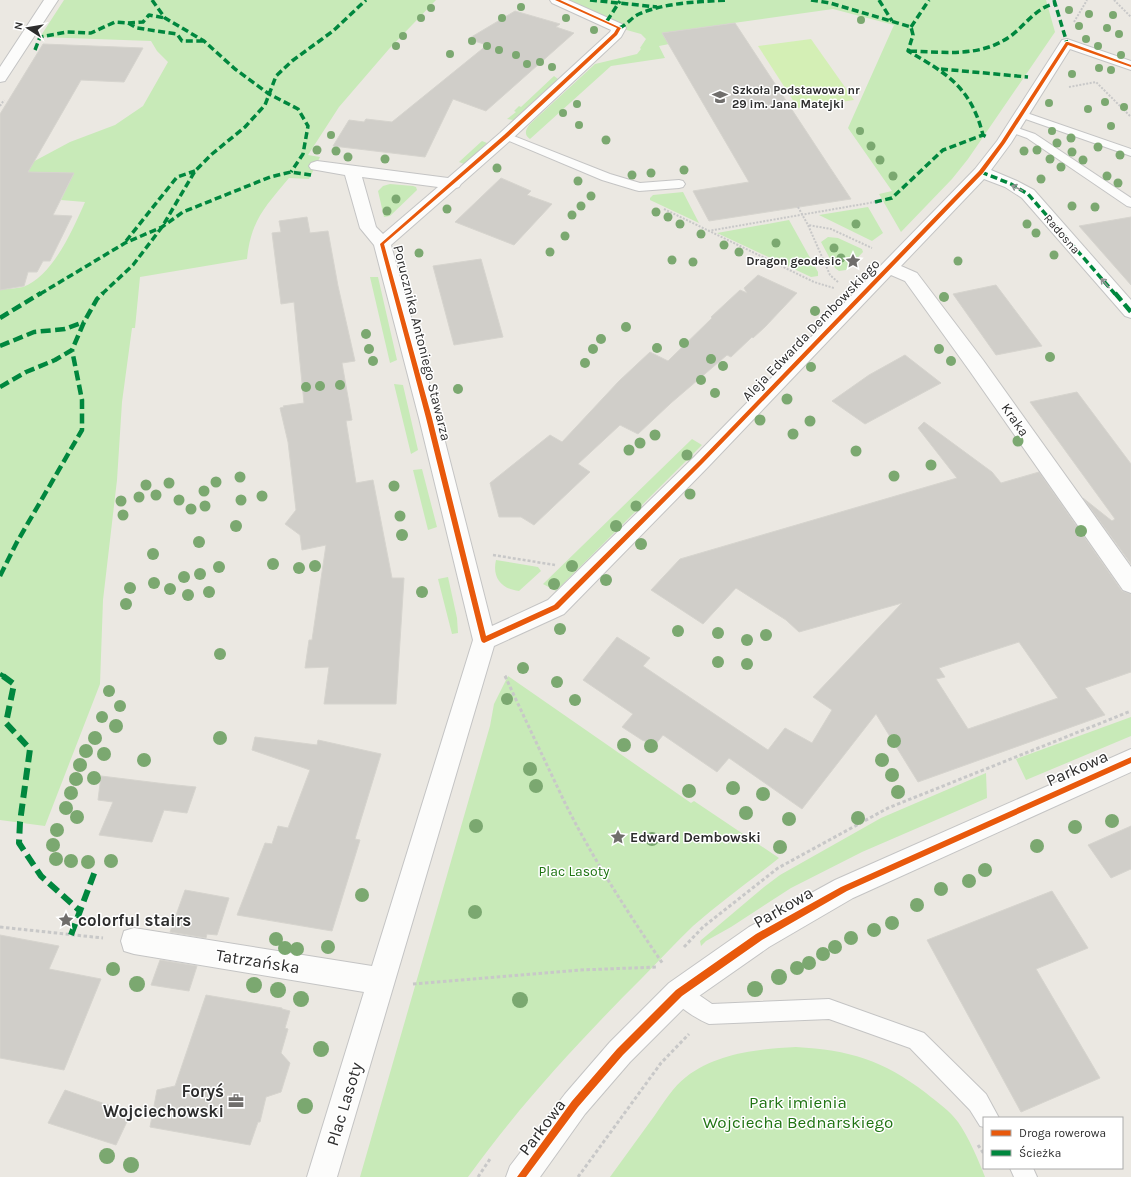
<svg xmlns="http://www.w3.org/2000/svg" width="1131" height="1177" viewBox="0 0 1131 1177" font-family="Karla,sans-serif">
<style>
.green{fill:#c8eab8}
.pitch{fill:#d4efb5}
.building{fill:#d0cec9;stroke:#d6d4ce;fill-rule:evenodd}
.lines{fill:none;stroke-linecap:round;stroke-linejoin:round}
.service-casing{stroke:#c4c4c4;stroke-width:2}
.minor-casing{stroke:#c4c4c4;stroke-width:2}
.path-far2{stroke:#c8c8c8;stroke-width:2;stroke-dasharray:2 1.5;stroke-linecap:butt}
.path-far1{stroke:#c8c8c8;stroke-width:2.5;stroke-dasharray:3 2;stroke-linecap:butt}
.path{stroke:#c8c8c8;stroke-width:3;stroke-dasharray:3.5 2.5;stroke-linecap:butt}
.service{fill:#fcfcfb;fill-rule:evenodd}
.minor{fill:#fcfcfb;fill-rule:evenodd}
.quiet-far2{stroke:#00873e;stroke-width:3.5;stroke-dasharray:7 3.5;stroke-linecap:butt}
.quiet-far1{stroke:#00873e;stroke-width:4.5;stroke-dasharray:10 4.5;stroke-linecap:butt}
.quiet{stroke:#00873e;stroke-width:6;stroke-dasharray:12 6;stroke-linecap:butt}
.cycleway-casing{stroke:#fff;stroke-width:2}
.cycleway{fill:#e8590c;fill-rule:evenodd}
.tree{fill:#7ba870}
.oneway{stroke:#949494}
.labels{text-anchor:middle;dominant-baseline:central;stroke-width:3;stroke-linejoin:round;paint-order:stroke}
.far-poi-label{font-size:12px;font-weight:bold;fill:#2d2d2d;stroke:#fff;text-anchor:start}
.far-street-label{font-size:12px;fill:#2d2d2d;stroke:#fff}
.street-label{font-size:14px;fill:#2d2d2d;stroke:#fff}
.poi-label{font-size:14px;font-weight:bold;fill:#2d2d2d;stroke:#fff;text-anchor:start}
.park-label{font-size:14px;fill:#207413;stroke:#fff}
.near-street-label{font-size:17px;fill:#2d2d2d;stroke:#fff}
.near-poi-label{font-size:17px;font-weight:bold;fill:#2d2d2d;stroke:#fff;text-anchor:start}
.near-park-label{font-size:17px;fill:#207413;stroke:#fff}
</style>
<rect width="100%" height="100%" fill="#ebe8e2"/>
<path class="green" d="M64 0H436L389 49 339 107 308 155 320 157 309 179 289 178C265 207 251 220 247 259L140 277 135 328H132L122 402 117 480 103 600 100 684 45 826 0 820V278L5 289C10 289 17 288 23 287 53 276 73 229 85 202L61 200 74 173 14 172 70 142 115 125 143 106 168 62 157 51 151 41 40 37Z
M563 0H1046L1055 32 968 159 952 179 901 232 879 194 892 191 848 128 894 25 833 9 662 33 669 44 659 46 665 58 611 66 530 139C524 135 525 130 530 124L595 64 637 54 641 49 640 48 646 39 641 34 623 29Z
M554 76 558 79 513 120 507 119 516 112 514 111 519 106 521 107Z
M482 141 487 143 464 164 459 162Z
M390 184 413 186 416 187 417 190 390 216 384 217 378 191 383 186Z
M683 192 699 223 650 200V198L653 195Z
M868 207 883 233 872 241 819 215Z
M789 220 818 272V276L811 277 717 233Z
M828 237 838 238 862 249 863 252 846 270 839 271 835 268 821 242Z
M370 277H378L397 360 390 363Z
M394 384 403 385 418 450 411 454Z
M692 439 702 445 556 591 543 584Z
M422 469 437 527 428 530 413 470Z
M496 560 538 567 541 571 519 591C501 589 492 577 496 560Z
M448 577 457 618 458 633 452 634 438 579Z
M508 676 691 803 694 801 779 858C750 881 720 902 693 926 675 943 659 961 642 978 580 1040 519 1106 468 1177H360L490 726 494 704Z
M1131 717V736L1026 780 1016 759Z
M986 773 987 798 862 852 791 888 731 927 706 941 701 946 700 941 764 887 780 875 881 818Z
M796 1047C849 1050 883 1060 926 1093 937 1102 950 1111 958 1122 968 1136 979 1161 985 1177H610C625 1156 640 1136 655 1115 664 1102 673 1087 686 1077 717 1053 758 1049 796 1047Z"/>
<path class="pitch" d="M811 39 854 100 798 108 758 46Z"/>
<path class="building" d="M515 11 560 24 556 27 574 33 486 111 453 99 425 157 333 146 349 120 364 122 366 119 392 122 487 45 468 39Z
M735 23 831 169 851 199 709 221 693 191 749 182 662 33Z
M43 44 143 48 124 82 81 80 28 172 74 173 53 215 72 216 50 261H43L37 272H28L24 286 0 290V114Z
M501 178 531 191 527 195 552 204 514 245 455 222Z
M307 217 310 233 328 231 338 286 355 361 342 363 352 420 346 421 356 483 373 480 392 578H404L396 704H324L329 667 305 668 309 640H312L326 545 302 550 300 535 285 524 296 510 288 442 280 408 284 407 283 406 304 403 294 302 281 304 272 233 281 232 279 221Z
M1131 217V285L1079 226Z
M481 259 503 337 454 345 433 266Z
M758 275 797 293 765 327 753 338 752 337 731 357 727 355 671 403 638 434 620 425 578 464 590 472 534 525 521 517H499L490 483 550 435 562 442 619 381 650 352 668 361 712 318 711 317 740 290 747 293 744 288Z
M996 285 1042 346 996 355 953 294Z
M905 355 941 383 865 424 832 401 869 375Z
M1077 392 1131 464V564L1083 498 1112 521 1115 519 1030 402Z
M924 422 992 472 1001 483 1039 472 1122 591 1131 594V672L1085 688 1105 715 918 782 876 714 802 809 729 758 717 772 663 735 655 745 642 740 622 727 633 714 583 680 617 637 650 658 643 666 768 750 785 728 812 743 832 710 813 697 902 603 799 632 786 620 736 588 703 624 651 590 680 559 957 478 918 428ZM1019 642 1058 698 968 729 936 679 945 677 939 668Z
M255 737 317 745 318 740 381 754 355 839 360 840 332 931 237 915 265 843 272 844 278 826 288 828 310 770 252 750Z
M101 776 166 784 196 787 187 813 164 810 152 842 99 835 113 802 98 800Z
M1131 826V869L1111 878 1088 845Z
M185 890 229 898 217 935 207 934 206 938 170 932Z
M1052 891 1088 948 1036 969 1100 1078 1021 1112 927 940Z
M0 935 59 946 49 969 101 979 64 1070 0 1058Z
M160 960 197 966 189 991 151 985Z
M206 995 282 1008V1009L290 1011 285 1028 288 1029 281 1053 290 1063 281 1092 266 1097 260 1122H258L250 1145 150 1127 157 1090 175 1086Z
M65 1090 131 1113 116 1145 48 1123Z"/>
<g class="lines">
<defs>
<path id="service" d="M1021 111 1131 149V156L1017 116 1015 114Z
M1012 126 1035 134 1131 198V207L1127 206 1027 138 1008 131 1006 129 1008 127Z
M506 133 610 174 640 183 679 180 683 181 685 184 683 187 679 188 639 191 635 190 602 180 502 138 500 136 502 134Z
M679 983 686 986 712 1004 829 999 924 1033 986 1094 999 1118H984V1127L980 1126 970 1110 910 1048 829 1019 709 1024C697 1019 674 1005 669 993L672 986Z
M1010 1168H1033L1037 1177H1014Z"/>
<path id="minor" d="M44 0H58L5 81 0 82V67Z
M550 0H568L624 25 626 28 621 37 512 139 461 184 459 187 456 188 391 245 439 418 492 626 548 600 694 457 975 169 997 141 1062 40 1067 39 1131 61V70L1070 49 1011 143 991 170 1017 181 1034 190 1131 300V318L1125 316 1022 198 1005 187 984 179 901 266 917 273 983 360 1131 567V593L1123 590 969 370 905 281 891 275 708 467 564 614 494 646 337 1177H307L364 992 134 954 124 951 121 941 124 931 134 928 372 966 473 640 419 418 374 245 360 228 345 175 311 169 309 166 311 163 317 161 448 178 500 133 610 32 611 30 552 3ZM362 177 438 187 383 234 376 227Z
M1131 749V772L853 898 769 947 689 1003 630 1062 585 1114 540 1177H506L510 1166 565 1094 610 1042 669 983 749 927 835 880Z"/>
</defs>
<use href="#service" class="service-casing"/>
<use href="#minor" class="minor-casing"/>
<path class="path-far2" d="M1114 0 1131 17
M1074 22 1087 0
M1069 87 1096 82 1131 117
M0 106 4 100
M798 207 808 225
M664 209 814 282 834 288
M708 231 875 202
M838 282 830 275 808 225 831 229 872 248"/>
<path class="path-far1" d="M493 555 555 565
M505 676 506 677"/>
<path class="path" d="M505 676C525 719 545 761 565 803 593 859 628 913 663 964
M0 927 103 938
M684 947 703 927 778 868 888 808 1131 711
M413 984 580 970 658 967
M978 1145 984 1154
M478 1177 490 1159
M578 1177 661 1063 689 1034"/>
<use href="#service" class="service"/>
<use href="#minor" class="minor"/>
<path class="quiet-far2" d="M152 0 165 18 204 41 235 69 269 94 298 109 308 126 303 154 291 172
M590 0 657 7
M811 0 830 3 911 27 913 35 908 51C948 74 971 88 983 135L987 137
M879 0 892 21
M1054 0 1067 43
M607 21 620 1
M128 23 143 22 149 15 165 18
M911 27 929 0
M619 28C627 25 632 17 639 14 667 2 698 2 728 0
M35 50 40 37 67 32 91 33 115 22 128 23 137 28 177 34 182 41H204
M910 51C946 52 981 58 1012 35 1026 24 1036 8 1054 4
M941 69 1028 77
M981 172 1011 184 1028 194 1115 294
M875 202 892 198 943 150 983 135
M126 241 177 177 195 171
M40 294 125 243 162 227 183 212 270 177 291 172 311 175
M102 294 133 265 162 227 195 171 212 154 245 127 265 105 276 76 292 61 333 31 366 0"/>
<path class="quiet-far1" d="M1115 293 1131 312
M0 318 41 293
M0 346 34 332 65 329 84 322
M0 387 26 372 55 360 72 350 84 322 97 299 103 293
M0 576 17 542 82 430V400L72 350
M0 674 5 677"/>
<path class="quiet" d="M3 676 14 684 6 723 30 749 20 822 19 843 41 876 80 911
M71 935 95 871"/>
<defs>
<path id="cycleway" d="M555 0H560L621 28 617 35 508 137 384 244 432 418 486 636 554 605 699 461 979 171 1001 142 1066 42H1068L1131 65V67L1068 45 1005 143 983 173 703 463 558 609 484 643 482 642 481 640 426 418 380 244 504 135 614 33 617 28Z
M1131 757V763L847 891 762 940 682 996 623 1055 578 1107 526 1177H517L572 1101 617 1049 676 990 756 934 841 887Z"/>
</defs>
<use href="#cycleway" class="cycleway-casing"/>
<use href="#cycleway" class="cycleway"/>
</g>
<g class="tree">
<circle cx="521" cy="7" r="4"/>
<circle cx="431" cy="8" r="4"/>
<circle cx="1069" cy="10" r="4"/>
<circle cx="1089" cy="14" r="4"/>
<circle cx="1113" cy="15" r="4"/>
<circle cx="421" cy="18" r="4"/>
<circle cx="502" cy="18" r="4"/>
<circle cx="566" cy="18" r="4"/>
<circle cx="861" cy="20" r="4"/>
<circle cx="1079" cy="26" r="4"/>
<circle cx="1107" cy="28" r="4"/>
<circle cx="594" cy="30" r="4"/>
<circle cx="1119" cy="34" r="4"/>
<circle cx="403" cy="36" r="4"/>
<circle cx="1086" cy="39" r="4"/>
<circle cx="472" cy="41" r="4"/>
<circle cx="396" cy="46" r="4"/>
<circle cx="487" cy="46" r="4"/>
<circle cx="1098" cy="46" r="4"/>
<circle cx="499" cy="50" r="4"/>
<circle cx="450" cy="54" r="4"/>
<circle cx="516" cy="55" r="4"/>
<circle cx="1121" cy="55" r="4"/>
<circle cx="540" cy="62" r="4"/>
<circle cx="527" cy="64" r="4"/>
<circle cx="552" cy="67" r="4"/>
<circle cx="1099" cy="68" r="4"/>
<circle cx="1111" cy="70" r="4"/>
<circle cx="1072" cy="74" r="4"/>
<circle cx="1105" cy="102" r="4"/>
<circle cx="1049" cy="103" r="4"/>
<circle cx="577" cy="104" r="4"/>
<circle cx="1124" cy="107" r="4"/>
<circle cx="1088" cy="109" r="4"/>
<circle cx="563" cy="113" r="4"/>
<circle cx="579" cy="125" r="4"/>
<circle cx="1111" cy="126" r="4"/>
<circle cx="860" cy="131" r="4"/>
<circle cx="1052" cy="131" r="4"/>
<circle cx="331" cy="135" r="4"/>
<circle cx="1071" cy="138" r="4.5"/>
<circle cx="606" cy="140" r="4.5"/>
<circle cx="1057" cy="143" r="4.5"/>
<circle cx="871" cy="146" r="4.5"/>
<circle cx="1098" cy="147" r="4.5"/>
<circle cx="317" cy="150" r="4.5"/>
<circle cx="1037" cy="150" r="4.5"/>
<circle cx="336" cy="151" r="4.5"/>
<circle cx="1024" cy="151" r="4.5"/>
<circle cx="1072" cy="152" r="4.5"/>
<circle cx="1120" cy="155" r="4.5"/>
<circle cx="348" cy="157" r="4.5"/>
<circle cx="385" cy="159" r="4.5"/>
<circle cx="1050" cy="159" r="4.5"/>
<circle cx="880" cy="160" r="4.5"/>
<circle cx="1083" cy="160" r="4.5"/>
<circle cx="1061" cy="167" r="4.5"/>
<circle cx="497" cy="168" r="4.5"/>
<circle cx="684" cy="170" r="4.5"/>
<circle cx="651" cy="173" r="4.5"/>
<circle cx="632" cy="175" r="4.5"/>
<circle cx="893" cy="176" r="4.5"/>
<circle cx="1107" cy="176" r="4.5"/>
<circle cx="1041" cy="179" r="4.5"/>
<circle cx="578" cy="181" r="4.5"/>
<circle cx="1118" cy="183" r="4.5"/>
<circle cx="591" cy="196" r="4.5"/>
<circle cx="396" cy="199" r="4.5"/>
<circle cx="581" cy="206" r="4.5"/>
<circle cx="1072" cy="206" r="4.5"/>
<circle cx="1095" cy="207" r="4.5"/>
<circle cx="447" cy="209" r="4.5"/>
<circle cx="387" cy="211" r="4.5"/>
<circle cx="656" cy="212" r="4.5"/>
<circle cx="572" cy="215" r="4.5"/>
<circle cx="668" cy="217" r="4.5"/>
<circle cx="680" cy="224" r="4.5"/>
<circle cx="856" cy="224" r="4.5"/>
<circle cx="1027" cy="224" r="4.5"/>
<circle cx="1036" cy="233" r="4.5"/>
<circle cx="701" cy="234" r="4.5"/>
<circle cx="565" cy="236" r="4.5"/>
<circle cx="776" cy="243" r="4.5"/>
<circle cx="724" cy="245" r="4.5"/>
<circle cx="834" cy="248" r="4.5"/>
<circle cx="550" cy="252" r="4.5"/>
<circle cx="739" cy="252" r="4.5"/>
<circle cx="419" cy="253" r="4.5"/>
<circle cx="1054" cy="255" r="4.5"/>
<circle cx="841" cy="258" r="4.5"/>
<circle cx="672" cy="260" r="4.5"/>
<circle cx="958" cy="261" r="4.5"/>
<circle cx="693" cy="262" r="4.5"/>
<circle cx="944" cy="297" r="5"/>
<circle cx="815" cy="311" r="5"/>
<circle cx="626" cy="327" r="5"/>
<circle cx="366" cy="334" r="5"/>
<circle cx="601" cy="339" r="5"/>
<circle cx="684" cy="343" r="5"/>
<circle cx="657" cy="348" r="5"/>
<circle cx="369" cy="349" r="5"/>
<circle cx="593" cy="349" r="5"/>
<circle cx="939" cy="349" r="5"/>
<circle cx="1050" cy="357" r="5"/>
<circle cx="711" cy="359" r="5"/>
<circle cx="373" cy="361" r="5"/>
<circle cx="951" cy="361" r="5"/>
<circle cx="585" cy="363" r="5"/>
<circle cx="723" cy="366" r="5"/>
<circle cx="811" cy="367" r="5"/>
<circle cx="701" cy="380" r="5"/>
<circle cx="340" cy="385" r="5"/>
<circle cx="320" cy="386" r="5"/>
<circle cx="306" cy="387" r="5"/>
<circle cx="458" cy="389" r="5"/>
<circle cx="715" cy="393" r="5"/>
<circle cx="787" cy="399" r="5.5"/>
<circle cx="760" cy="420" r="5.5"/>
<circle cx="810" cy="421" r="5.5"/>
<circle cx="793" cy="434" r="5.5"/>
<circle cx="655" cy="435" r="5.5"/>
<circle cx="1018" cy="441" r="5.5"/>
<circle cx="640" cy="443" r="5.5"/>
<circle cx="629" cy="450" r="5.5"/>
<circle cx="856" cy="451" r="5.5"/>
<circle cx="687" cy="455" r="5.5"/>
<circle cx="931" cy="465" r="5.5"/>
<circle cx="894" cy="476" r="5.5"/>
<circle cx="240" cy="477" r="5.5"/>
<circle cx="216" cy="482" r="5.5"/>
<circle cx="169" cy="483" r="5.5"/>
<circle cx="146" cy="485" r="5.5"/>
<circle cx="394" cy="486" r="5.5"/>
<circle cx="204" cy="491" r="5.5"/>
<circle cx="690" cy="494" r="5.5"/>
<circle cx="156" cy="495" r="5.5"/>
<circle cx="262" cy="496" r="5.5"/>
<circle cx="139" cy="497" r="5.5"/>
<circle cx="179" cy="500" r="5.5"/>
<circle cx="241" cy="500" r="5.5"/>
<circle cx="121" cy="501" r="5.5"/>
<circle cx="205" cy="506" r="5.5"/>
<circle cx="636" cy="506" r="5.5"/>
<circle cx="191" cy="509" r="5.5"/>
<circle cx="123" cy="515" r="5.5"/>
<circle cx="400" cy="516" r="5.5"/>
<circle cx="236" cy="526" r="6"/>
<circle cx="616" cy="526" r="6"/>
<circle cx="1081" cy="531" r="6"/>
<circle cx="402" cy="535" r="6"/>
<circle cx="199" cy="542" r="6"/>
<circle cx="641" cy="544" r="6"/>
<circle cx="153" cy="554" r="6"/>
<circle cx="273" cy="564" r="6"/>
<circle cx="315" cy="566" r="6"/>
<circle cx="572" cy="566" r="6"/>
<circle cx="219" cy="567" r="6"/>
<circle cx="299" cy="568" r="6"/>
<circle cx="200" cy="574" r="6"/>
<circle cx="184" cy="577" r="6"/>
<circle cx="606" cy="580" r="6"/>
<circle cx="154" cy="583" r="6"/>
<circle cx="554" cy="584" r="6"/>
<circle cx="130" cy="588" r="6"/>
<circle cx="170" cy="589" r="6"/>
<circle cx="209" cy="592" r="6"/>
<circle cx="422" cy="592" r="6"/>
<circle cx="188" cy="595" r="6"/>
<circle cx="126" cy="604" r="6"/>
<circle cx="560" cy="629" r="6"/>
<circle cx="678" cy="631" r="6"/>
<circle cx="718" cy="633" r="6"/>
<circle cx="766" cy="635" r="6"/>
<circle cx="747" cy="640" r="6"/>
<circle cx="220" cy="654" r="6"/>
<circle cx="718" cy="662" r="6"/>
<circle cx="747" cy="664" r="6"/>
<circle cx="523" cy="668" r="6"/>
<circle cx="557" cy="682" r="6"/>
<circle cx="109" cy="691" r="6"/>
<circle cx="507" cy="699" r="6"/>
<circle cx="575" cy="700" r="6"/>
<circle cx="120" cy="706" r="6"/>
<circle cx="102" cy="717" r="6"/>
<circle cx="116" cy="726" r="7"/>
<circle cx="95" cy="738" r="7"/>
<circle cx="220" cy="738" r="7"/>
<circle cx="894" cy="741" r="7"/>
<circle cx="624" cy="745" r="7"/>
<circle cx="651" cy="746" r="7"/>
<circle cx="86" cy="751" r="7"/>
<circle cx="104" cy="754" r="7"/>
<circle cx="144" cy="760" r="7"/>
<circle cx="882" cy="760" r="7"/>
<circle cx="80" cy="765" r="7"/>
<circle cx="530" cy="769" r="7"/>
<circle cx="892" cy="775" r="7"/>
<circle cx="94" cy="778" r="7"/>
<circle cx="76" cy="779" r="7"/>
<circle cx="536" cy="786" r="7"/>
<circle cx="733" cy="788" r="7"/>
<circle cx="689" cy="791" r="7"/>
<circle cx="898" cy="792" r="7"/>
<circle cx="71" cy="793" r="7"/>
<circle cx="763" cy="794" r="7"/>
<circle cx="66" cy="808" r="7"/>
<circle cx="746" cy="813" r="7"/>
<circle cx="77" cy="817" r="7"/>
<circle cx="858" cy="818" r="7"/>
<circle cx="789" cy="819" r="7"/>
<circle cx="1112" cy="821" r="7"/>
<circle cx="476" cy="826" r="7"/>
<circle cx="1075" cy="827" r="7"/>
<circle cx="57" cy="830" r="7"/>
<circle cx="652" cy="839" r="7"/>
<circle cx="53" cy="845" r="7"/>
<circle cx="1037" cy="846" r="7"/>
<circle cx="780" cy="847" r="7"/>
<circle cx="56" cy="859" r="7"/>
<circle cx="71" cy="861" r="7"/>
<circle cx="111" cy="861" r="7"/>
<circle cx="88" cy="862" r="7"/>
<circle cx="985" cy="870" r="7"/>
<circle cx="969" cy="881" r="7"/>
<circle cx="941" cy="889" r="7"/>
<circle cx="362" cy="895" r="7"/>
<circle cx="917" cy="905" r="7"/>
<circle cx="475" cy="912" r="7"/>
<circle cx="892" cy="923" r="7"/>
<circle cx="874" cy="930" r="7"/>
<circle cx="851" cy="938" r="7"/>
<circle cx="276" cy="939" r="7"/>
<circle cx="328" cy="947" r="7"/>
<circle cx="835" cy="947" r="7"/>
<circle cx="285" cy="948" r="7"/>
<circle cx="297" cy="949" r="7"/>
<circle cx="823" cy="954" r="7"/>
<circle cx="809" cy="963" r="7"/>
<circle cx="797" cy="968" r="7"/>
<circle cx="113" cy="969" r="7"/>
<circle cx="779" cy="977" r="8"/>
<circle cx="137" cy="984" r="8"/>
<circle cx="254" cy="985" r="8"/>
<circle cx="755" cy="989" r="8"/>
<circle cx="278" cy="990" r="8"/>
<circle cx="301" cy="999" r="8"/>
<circle cx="520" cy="1000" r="8"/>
<circle cx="321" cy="1049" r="8"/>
<circle cx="305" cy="1106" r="8"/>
<circle cx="107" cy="1156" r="8"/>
<circle cx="131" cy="1165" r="8"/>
</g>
<defs><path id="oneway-shaft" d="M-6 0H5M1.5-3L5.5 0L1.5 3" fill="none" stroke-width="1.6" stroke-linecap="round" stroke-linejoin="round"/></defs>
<g class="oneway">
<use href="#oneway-shaft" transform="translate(1017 188) rotate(-152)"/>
<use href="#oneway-shaft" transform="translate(1105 283) rotate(-131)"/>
</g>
<defs>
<symbol id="school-bare" viewBox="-9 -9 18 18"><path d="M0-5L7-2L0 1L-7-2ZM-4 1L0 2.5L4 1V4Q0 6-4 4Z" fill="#706e6c" stroke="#fff" stroke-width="2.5" paint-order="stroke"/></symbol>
<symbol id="sight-bare" viewBox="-9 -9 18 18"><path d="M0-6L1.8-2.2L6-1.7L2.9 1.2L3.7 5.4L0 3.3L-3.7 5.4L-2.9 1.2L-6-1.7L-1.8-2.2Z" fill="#706e6c" stroke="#fff" stroke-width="2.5" paint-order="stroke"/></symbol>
<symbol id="office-bare" viewBox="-9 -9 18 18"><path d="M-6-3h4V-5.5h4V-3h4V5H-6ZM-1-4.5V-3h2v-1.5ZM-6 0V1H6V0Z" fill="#706e6c" stroke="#fff" stroke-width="2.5" paint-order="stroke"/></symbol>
</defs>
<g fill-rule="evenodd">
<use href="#school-bare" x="709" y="86" width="22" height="22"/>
<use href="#sight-bare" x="842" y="250" width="22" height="22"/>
<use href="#sight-bare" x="607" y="826" width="22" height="22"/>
<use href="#sight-bare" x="55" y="909" width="22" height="22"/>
<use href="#office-bare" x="225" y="1090" width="22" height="22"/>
</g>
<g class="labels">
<g class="far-poi-label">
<text x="732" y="90">Szkoła Podstawowa nr<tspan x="732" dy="14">29 im. Jana Matejki</tspan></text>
<text x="841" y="261" text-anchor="end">Dragon geodesic</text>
</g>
<g class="far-street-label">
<text transform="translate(1062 234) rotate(49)">Radosna</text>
</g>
<g class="street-label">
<text transform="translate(811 330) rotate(-46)">Aleja Edwarda Dembowskiego</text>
<text transform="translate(422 343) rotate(76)">Porucznika Antoniego Stawarza</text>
<text transform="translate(1015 420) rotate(55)">Kraka</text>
</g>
<g class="poi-label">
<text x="630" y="837">Edward Dembowski</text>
</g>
<g class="park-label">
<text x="574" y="871">Plac Lasoty</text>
</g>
<g class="near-street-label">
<text transform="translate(1077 768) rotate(-24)">Parkowa</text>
<text transform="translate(783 907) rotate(-30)">Parkowa</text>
<text transform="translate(258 961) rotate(9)">Tatrzańska</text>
<text transform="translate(344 1104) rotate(-73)">Plac Lasoty</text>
<text transform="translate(542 1127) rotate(-53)">Parkowa</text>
</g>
<g class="near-poi-label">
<text x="78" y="920">colorful stairs</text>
<text x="224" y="1091" text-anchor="end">Foryś<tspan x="224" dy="20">Wojciechowski</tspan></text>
</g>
<g class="near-park-label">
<text x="798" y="1102">Park imienia<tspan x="798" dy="20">Wojciecha Bednarskiego</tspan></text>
</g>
</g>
<rect x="983" y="1117" width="140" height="52" fill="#ffffff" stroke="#ababab"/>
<rect x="991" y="1130" width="20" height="6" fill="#e8590c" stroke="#ababab"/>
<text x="1019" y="1137" font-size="12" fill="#2d2d2d">Droga rowerowa</text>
<rect x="991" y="1150" width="20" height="6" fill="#00873e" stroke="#ababab"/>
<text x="1019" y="1157" font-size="12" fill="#2d2d2d">Ścieżka</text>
<g transform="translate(28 28) rotate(282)" stroke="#ffffff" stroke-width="3" paint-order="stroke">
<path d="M0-3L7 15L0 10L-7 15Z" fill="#2d2d2d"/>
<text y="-6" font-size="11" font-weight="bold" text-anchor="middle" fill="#2d2d2d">N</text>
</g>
</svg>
